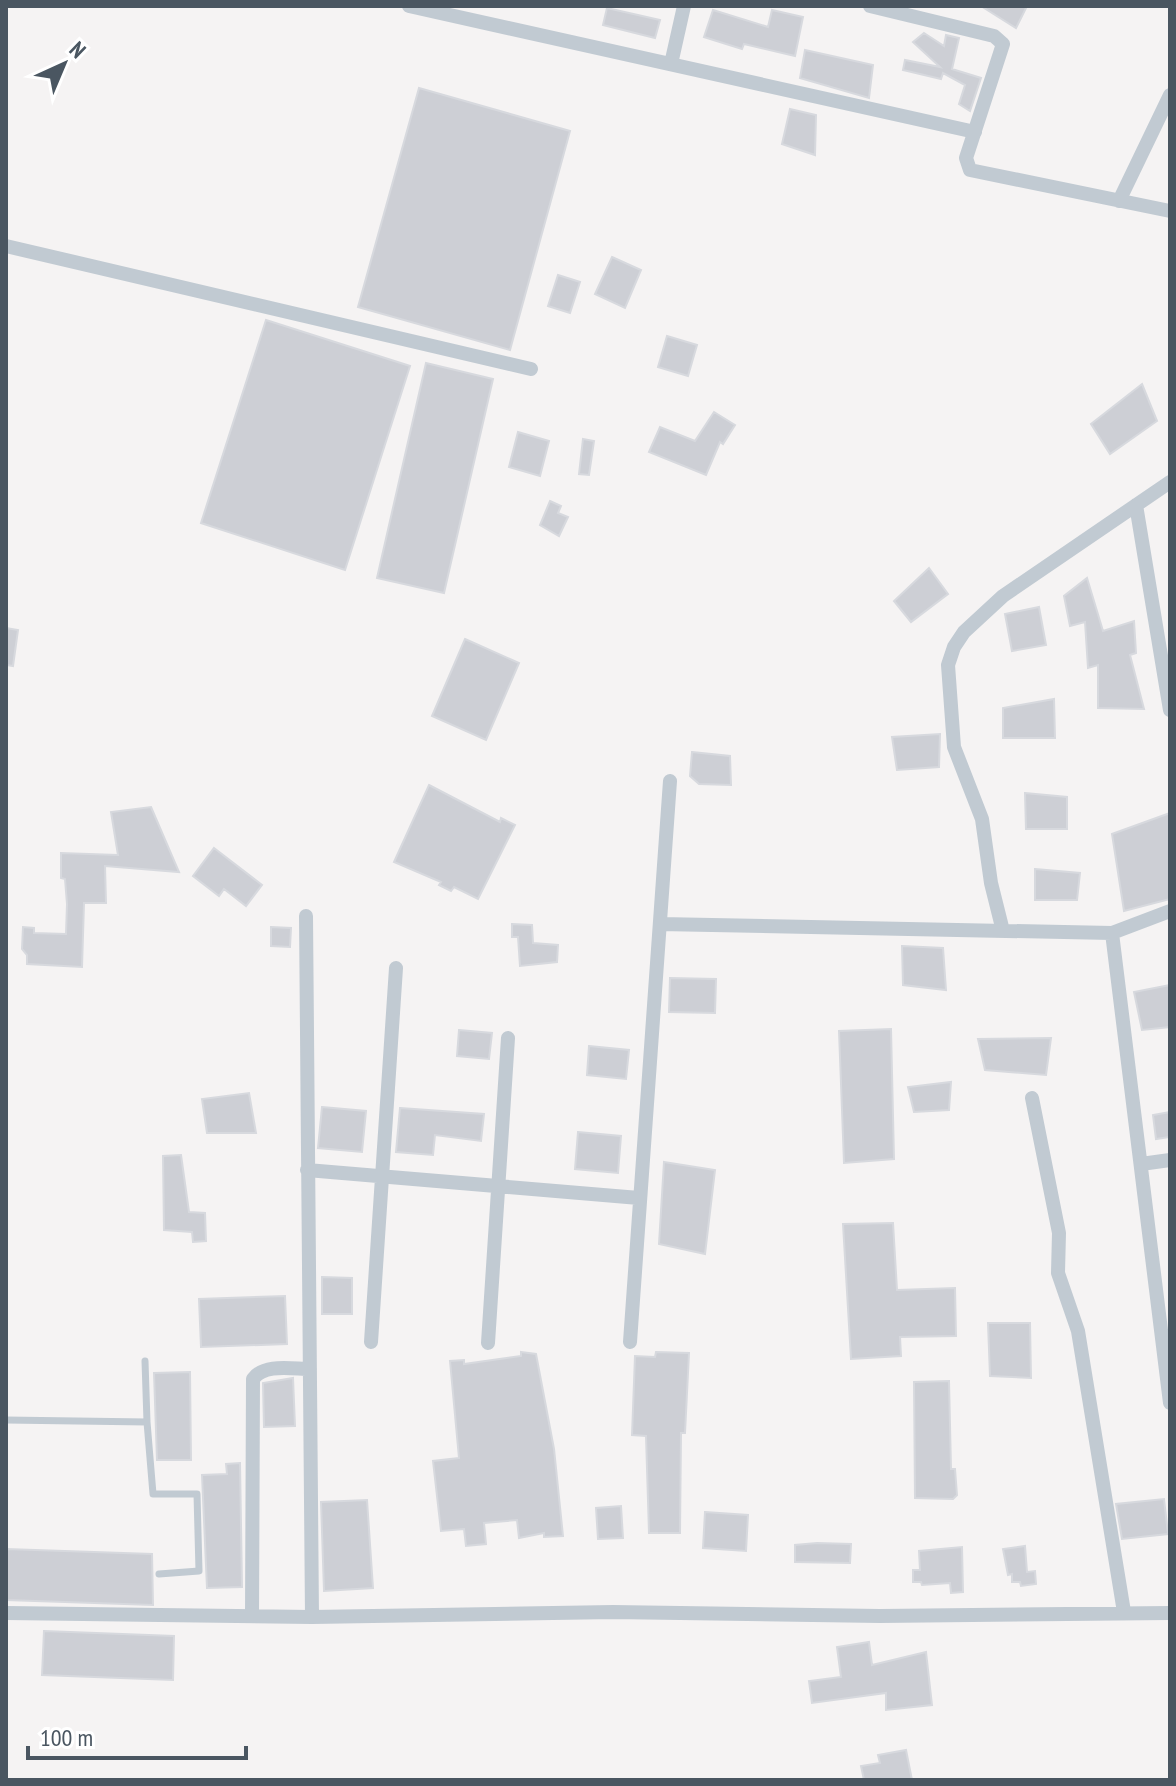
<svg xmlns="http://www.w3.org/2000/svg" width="1176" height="1786" viewBox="0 0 1176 1786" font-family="'PT Sans Narrow',sans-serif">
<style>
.building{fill:#cdcfd5;stroke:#d7d9de;stroke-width:2}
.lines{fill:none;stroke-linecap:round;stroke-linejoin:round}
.service{stroke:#c1cad2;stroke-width:7}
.minor{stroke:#c1cad2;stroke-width:14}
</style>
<rect width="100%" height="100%" fill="#f5f3f3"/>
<path class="building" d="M981 6H1027L1016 28Z
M607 8 660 20 655 38 603 25Z
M713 10 768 27 772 10 803 17 795 56 744 44 742 49 704 37Z
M924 33 944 46 946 35 959 38 952 69 981 78 970 111 959 104 965 85 943 73 941 79 903 70 905 60 940 67 913 42Z
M805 50 873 65 869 98 800 78Z
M419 88 570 131 510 350 358 307Z
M790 109 816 115 815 155 782 144Z
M612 257 641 270 625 308 595 294Z
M558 275 580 282 570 313 548 306Z
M266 320 410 366 345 570 201 523Z
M667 336 697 345 688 376 658 367Z
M426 363 493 379 444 593 377 578Z
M1142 384 1157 421 1110 454 1091 424Z
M714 412 735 425 723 444 720 442 706 475 649 452 660 427 695 441Z
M518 432 549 441 540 476 509 467Z
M583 439 594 441 589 475 579 474Z
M550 501 561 506 558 513 568 517 559 536 540 525Z
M929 568 948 594 911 622 894 601Z
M1087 578 1103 631 1134 621 1136 653 1130 655 1144 709 1098 708V665L1088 668 1085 622 1070 626 1064 596Z
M1039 607 1046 645 1012 651 1005 614Z
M6 628 18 630 13 666 6 665Z
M465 639 519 663 486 740 432 716Z
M1054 699 1055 738H1003V708Z
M940 734 939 767 897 770 892 737Z
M692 752 730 756 731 785 699 784 690 776Z
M429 785 500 822 501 818 515 825 478 899 454 887 451 891 439 885 441 882 394 862Z
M1025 793 1067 797V829H1026Z
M151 807 179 872 105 866 106 903H84L82 967 27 964V955L22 949 23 927 34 928V933L66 934 67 904 65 879 61 878V853L118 855 111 812Z
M1170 813V899L1124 911 1112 834Z
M214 848 262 885 246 906 224 889 219 896 193 876Z
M1035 869 1080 873 1077 900H1035Z
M512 924 532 925 533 943 558 945 557 962 520 966 518 937H512Z
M271 927 291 928 290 947 271 946Z
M902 946 943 948 946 990 903 985Z
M670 978 716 979 715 1013 669 1012Z
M1170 985V1027L1142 1030 1134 992Z
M891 1029 894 1159 844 1163 839 1031Z
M459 1030 492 1033 489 1059 457 1056Z
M1051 1038 1046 1075 985 1070 978 1039Z
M589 1046 629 1050 626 1079 587 1075Z
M951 1082 949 1110 914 1112 908 1087Z
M249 1093 256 1133H207L202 1099Z
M322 1107 366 1111 362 1152 318 1148Z
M400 1108 484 1114 481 1141 435 1135 433 1155 396 1152Z
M1170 1112V1137L1156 1139 1153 1115Z
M578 1132 621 1136 618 1173 575 1169Z
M181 1155 189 1212 205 1213 206 1241 193 1242 192 1232 164 1230 163 1156Z
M664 1162 715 1170 705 1254 659 1244Z
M893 1223 897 1290 955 1288 956 1336 900 1337 901 1356 851 1359 843 1224Z
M322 1277 352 1278V1314H322Z
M285 1296 287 1344 201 1347 199 1299Z
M988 1323H1030L1031 1378 990 1376Z
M521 1352 536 1354 554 1449 563 1536 544 1537V1533L519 1538 517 1520 484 1523 486 1544 466 1546 464 1529 441 1531 433 1461 459 1458 450 1361 464 1360V1364L521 1356Z
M656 1352 689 1353 685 1433H681L680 1533H649L646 1436 632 1435 635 1356 655 1357Z
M190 1372 191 1460H157L154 1373Z
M293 1378 295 1426 264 1427 263 1383Z
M949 1381 951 1469H955L957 1495 953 1499 915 1498 914 1382Z
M240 1463 242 1587 207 1588 202 1475 227 1474 226 1464Z
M1164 1499 1168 1534 1122 1539 1116 1504Z
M367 1500 373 1588 324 1591 321 1502Z
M621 1506 623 1538 598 1539 596 1508Z
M705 1512 748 1515 746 1551 703 1548Z
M817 1543 851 1544 850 1563 795 1562V1545Z
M1025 1546 1027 1572 1035 1571 1036 1584 1021 1586 1020 1582H1012V1574L1008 1575 1003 1549Z
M962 1547 963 1592 951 1593 950 1583 922 1585 921 1582H913V1570H920L919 1551Z
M6 1549 152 1554 153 1605 6 1600Z
M44 1631 174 1636 173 1680 42 1675Z
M869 1642 872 1665 926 1652 932 1705 886 1710V1693L812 1703 809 1681 841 1677 837 1647Z
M906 1750 912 1780H864L861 1766 880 1763 878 1755Z"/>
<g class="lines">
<path class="service" d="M6 1420 147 1422 145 1361
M147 1422 153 1494H197L199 1571 159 1574"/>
<path class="minor" d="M409 6 975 132
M870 6 994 36 1003 44 966 158 970 170 1170 211
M671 64 684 6
M1119 201 1170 95
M6 246 531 369
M1136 505 1170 710
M306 916 312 1617
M660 924 1112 933 1170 911
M1003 931 991 883 982 819 954 747 948 665 954 647 964 632 1003 596 1170 482
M1112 933 1170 1403
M1032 1098 1059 1233 1058 1273 1078 1331 1124 1612
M1141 1164 1170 1160
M307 1170 639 1198
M371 1342 396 968
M630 1342 670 781
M488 1343 508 1038
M6 1613 312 1617 613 1612 880 1616 1170 1613
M252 1616 253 1379C264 1363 293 1369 310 1369"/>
</g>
<rect width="1176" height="1786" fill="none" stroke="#4a5661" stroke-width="16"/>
<g transform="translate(64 64) rotate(44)" stroke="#ffffff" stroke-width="6" paint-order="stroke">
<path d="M0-6L14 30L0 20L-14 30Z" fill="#4a5661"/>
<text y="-12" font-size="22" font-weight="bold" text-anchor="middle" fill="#4a5661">N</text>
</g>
<path d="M28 1746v12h218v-12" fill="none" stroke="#4a5661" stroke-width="4"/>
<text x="40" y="1746" font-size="24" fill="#4a5661" stroke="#ffffff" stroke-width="6" paint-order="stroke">100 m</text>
</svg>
